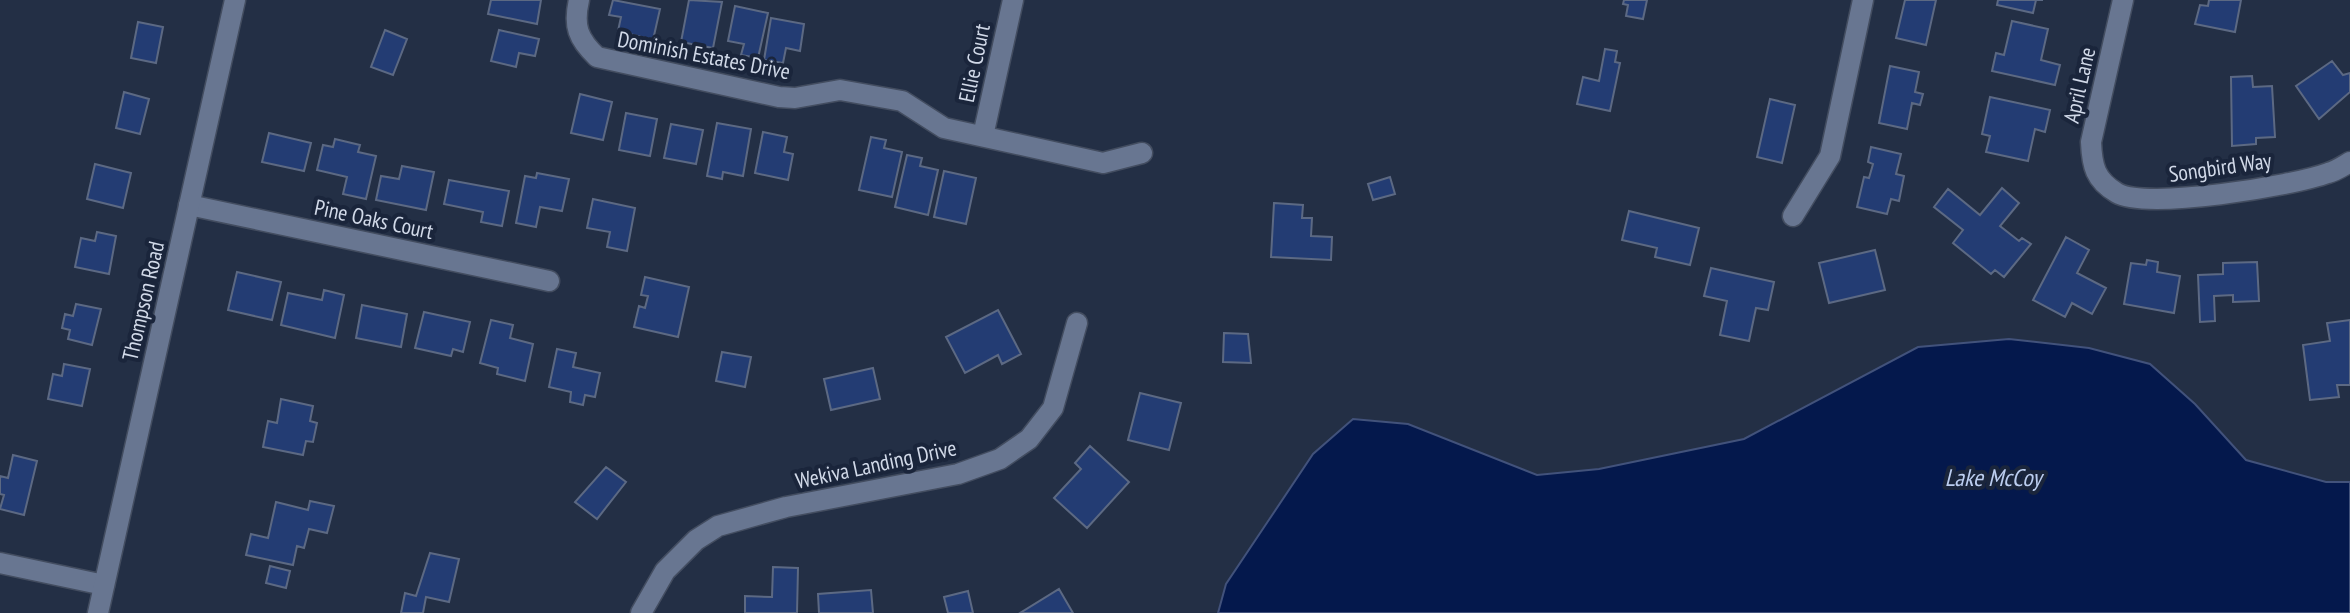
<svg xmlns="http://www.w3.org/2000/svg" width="2350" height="613" viewBox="0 0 2350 613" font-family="'PT Sans Narrow',sans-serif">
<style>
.water{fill:#04184c;stroke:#42527b;stroke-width:2}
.building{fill:#233c73;stroke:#5c6983;stroke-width:2}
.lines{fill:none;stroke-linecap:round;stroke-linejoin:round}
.minor-casing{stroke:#434d60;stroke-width:23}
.tertiary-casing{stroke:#434d60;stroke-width:23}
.minor{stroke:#687691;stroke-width:20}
.tertiary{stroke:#687691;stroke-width:20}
.labels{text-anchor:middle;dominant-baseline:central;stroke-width:8;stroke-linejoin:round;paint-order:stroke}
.street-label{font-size:22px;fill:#d1d9e8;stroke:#1a253b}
.water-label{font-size:24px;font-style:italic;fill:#bbcdef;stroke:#1a253b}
</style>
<rect width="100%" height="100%" fill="#232f45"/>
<path class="water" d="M2009 339 2089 348 2150 364 2195 404 2246 460 2326 482H2350V613H1218L1226 584 1313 454 1353 419 1408 424 1537 475 1599 469 1744 439 1918 347Z"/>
<path class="building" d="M491 0H541L537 24 488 14Z
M613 0 660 9 653 40 618 31 621 17 609 15Z
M689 0 722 2 713 48 681 42Z
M1624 0H1647L1643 19 1626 16 1628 5 1623 4Z
M1905 0H1936L1926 45 1896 38Z
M1998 0H2043H2036L2033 13 1997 5Z
M2209 0H2241L2235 32 2195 24 2200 5 2208 6Z
M735 6 768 13 758 58 741 55 744 44 728 41Z
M771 18 804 24 800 51 786 48 783 63 764 60Z
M2012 21 2048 29 2041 60 2060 65 2055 85 1992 71 1996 53 2004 55Z
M138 22 163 27 156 63 131 58Z
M385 30 407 39 393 75 371 67Z
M499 30 539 39 535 56 519 53 516 67 491 61Z
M1605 49 1617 51 1615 62 1620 63 1610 111 1577 104 1583 77 1599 81Z
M2332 61 2343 75 2350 73V92L2319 119 2296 86Z
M1890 66 1919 72 1915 92 1923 94 1920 105 1912 103 1907 129 1879 123Z
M2252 76 2253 87 2272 86 2275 137 2256 138V144L2232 146 2231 77Z
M124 92 149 99 140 134 116 128Z
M580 94 612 102 603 140 571 133Z
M1990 97 2050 110 2045 132 2035 129 2028 161 1986 152 1990 136 1982 134Z
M1770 99 1795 105 1782 163 1757 157Z
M626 113 657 119 650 156 619 150Z
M717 123 751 129 743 176 723 172 722 179 707 176Z
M671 124 703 130 696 164 664 158Z
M763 132 787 137 784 152 793 154 788 180 755 173Z
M269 133 311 143 304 171 262 162Z
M871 137 886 140 884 148 902 152 892 197 859 190Z
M335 139 360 145 358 152 376 156 366 199 343 194 347 177 317 170 323 145 333 147Z
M1871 147 1901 154 1896 174 1904 176 1899 201 1891 199 1887 214 1857 207 1864 177 1869 178 1873 164 1868 162Z
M907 155 922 158 920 166 938 170 928 215 895 207Z
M95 164 131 173 123 208 87 199Z
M402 166 434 172 426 210 376 200 381 176 399 179Z
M944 171 976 178 966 224 934 217Z
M537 173 569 179 562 211 540 207 536 227 516 223 525 176 536 178Z
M1390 177 1395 194 1373 200 1368 184Z
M449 180 509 191 502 226 481 222 483 212 444 204Z
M2002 188 2019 203 2000 226 2019 241 2022 238 2031 244 2004 277 1995 270 1991 274 1953 243 1963 230 1934 207 1948 189 1980 215Z
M593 199 635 208 627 251 607 247 610 232 587 228Z
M1274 203 1303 205 1302 218H1312L1311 236 1332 237 1331 260 1271 257Z
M1629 211 1699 228 1690 265 1655 257 1657 248 1622 240Z
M97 232 116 236 109 274 75 267 81 238 95 241Z
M2066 237 2089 250 2077 273 2106 288 2092 314 2072 303 2065 317 2033 300Z
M1875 250 1885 290 1829 303 1819 263Z
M2147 260 2158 262 2157 272 2180 276 2174 313 2124 304 2131 263 2146 265Z
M2257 262 2259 301 2233 302V295L2214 296 2215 321 2200 322 2198 275 2223 274V263Z
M1711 268 1774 282 1768 310 1756 308 1749 341 1720 335 1727 301 1704 296Z
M237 272 281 282 272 320 228 310Z
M645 277 689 287 678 337 634 327 639 306 645 308 648 296 641 295Z
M324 290 344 295 335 338 281 325 288 293 322 300Z
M76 304 101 309 92 345 68 339 70 330 62 328 65 314 73 316Z
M362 305 407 314 401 347 356 338Z
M998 310 1021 354 1002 364 998 355 965 373 946 337Z
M424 312 470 322 463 352 453 349 451 356 415 348Z
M491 320 513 325 510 338 533 344 525 381 497 374 498 368 480 363Z
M2350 320V385H2337L2339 397 2310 400 2303 345 2330 341 2327 323Z
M1224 333 1248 334 1251 363 1223 362Z
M557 349 576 353 573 367 600 373 595 397 585 395 583 405 570 402 571 392 549 387Z
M722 352 751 357 745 387 716 381Z
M64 364 90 369 82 406 48 399 53 374 62 376Z
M873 368 880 399 831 410 824 379Z
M1140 393 1181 403 1169 450 1128 440Z
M281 399 313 406 310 421 317 423 313 442 306 441 303 455 263 447 268 421 277 423Z
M1090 446 1129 482 1087 528 1054 498 1081 469 1075 463Z
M13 455 37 461 24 515 0 509 4 495 0 494V476L8 478Z
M606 467 626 482 597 519 575 502Z
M310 501 334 506 327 533 309 529 304 548 297 546 293 565 246 555 251 534 268 538 276 502 308 510Z
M430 553 459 559 449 602 426 597 423 613H401L405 593 416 596Z
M270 566 290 571 286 588 266 583Z
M773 567 798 568 797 613H745V596L772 597Z
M1059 589 1073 613H1020Z
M871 590 873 613H819L818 594Z
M968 591 973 613H948L944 597Z"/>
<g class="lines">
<defs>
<path id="minor" d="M579 0C573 26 578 39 597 57L779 97 795 98 840 90 902 101 944 128 1103 163 1142 153
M2123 0 2091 142C2092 166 2095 180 2117 193 2146 210 2293 186 2328 173 2336 171 2343 166 2350 162
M983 136 1013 0
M189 205 549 281
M1793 216 1830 156 1863 0
M0 563 104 585
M641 613 665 571 696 540 718 526 786 507 958 474 1000 459 1029 439 1053 408 1077 323"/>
<path id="tertiary" d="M98 613 235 0"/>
</defs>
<use href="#minor" class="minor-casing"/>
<use href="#tertiary" class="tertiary-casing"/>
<use href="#minor" class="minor"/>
<use href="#tertiary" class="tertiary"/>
</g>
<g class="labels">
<g class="street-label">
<text transform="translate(704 55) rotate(11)">Dominish Estates Drive</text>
<text transform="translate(974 63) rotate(-78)">Ellie Court</text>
<text transform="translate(2079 85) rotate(-77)">April Lane</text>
<text transform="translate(2220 167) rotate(-8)">Songbird Way</text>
<text transform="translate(374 219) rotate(12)">Pine Oaks Court</text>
<text transform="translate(143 301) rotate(-77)">Thompson Road</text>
<text transform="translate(876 464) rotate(-12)">Wekiva Landing Drive</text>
</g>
<g class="water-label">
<text x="1993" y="477">Lake McCoy</text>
</g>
</g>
</svg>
